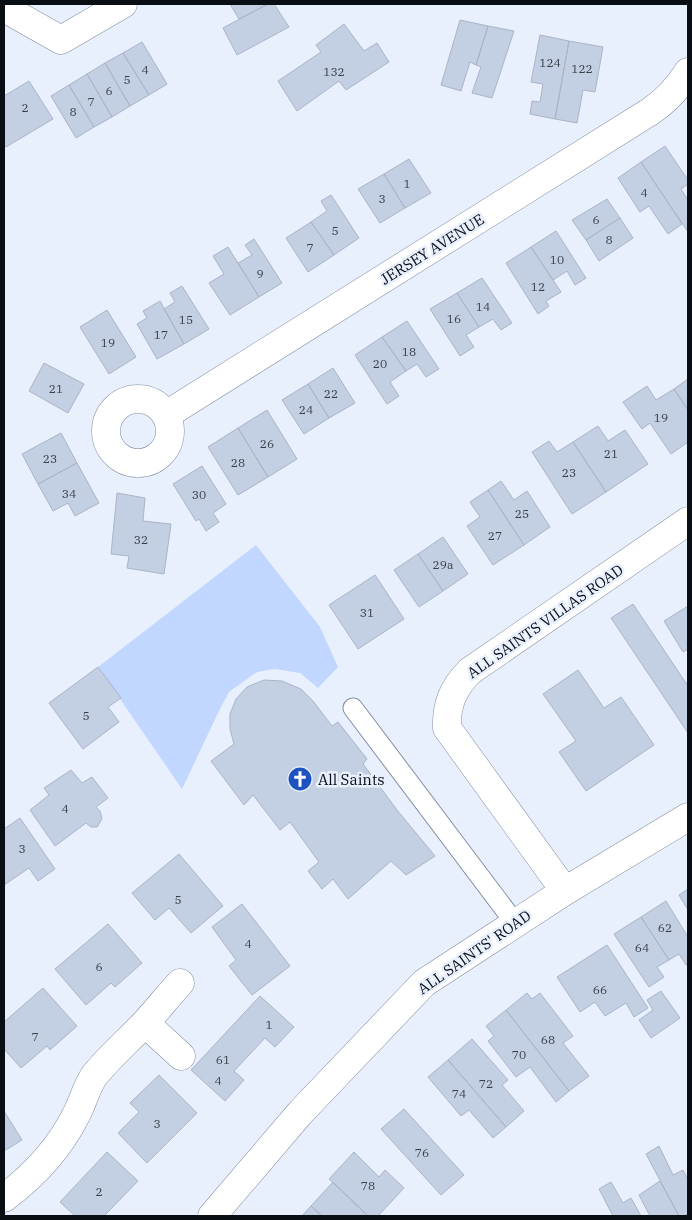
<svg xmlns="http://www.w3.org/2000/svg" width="692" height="1220" viewBox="0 0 692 1220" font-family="'IBM Plex Serif',serif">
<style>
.green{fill:#c1d7ff}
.building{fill:#c3cfe3;stroke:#a9b4c8}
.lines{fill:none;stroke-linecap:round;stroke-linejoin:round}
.service-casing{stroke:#838ea1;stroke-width:21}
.minor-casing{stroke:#838ea1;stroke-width:29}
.tertiary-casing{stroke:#838ea1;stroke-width:29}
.service{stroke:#fff;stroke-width:19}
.minor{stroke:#fff;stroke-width:28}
.tertiary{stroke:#fff;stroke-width:28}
.labels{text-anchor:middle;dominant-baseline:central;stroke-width:5;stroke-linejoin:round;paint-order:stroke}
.number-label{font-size:12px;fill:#383e48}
.street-label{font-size:15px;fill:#090d14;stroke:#e9f0fd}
.poi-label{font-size:15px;fill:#090d14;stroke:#e9f0fd;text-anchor:start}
</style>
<rect width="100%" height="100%" fill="#e9f0fd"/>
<path class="green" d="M256 545 320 627 338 667 318 688 300 673 275 669 257 672 229 692 218 713 182 789 98 667Z"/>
<path class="building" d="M230 4H268L239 19Z
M268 4H274L289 27 237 55 223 28Z
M460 20 488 26 476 65 470 62 461 91 441 85Z
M344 24 364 51 377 43 389 62 346 90 339 81 297 111 278 81 321 52 316 45Z
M488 26 514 31 492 98 472 93 481 67 476 65Z
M540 35 569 41 555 119 530 114 532 101 540 102 543 84 531 82Z
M569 41 603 47 595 92 583 90 577 123 555 119Z
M142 42 167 84 149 95 123 53Z
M123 53 149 95 130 106 105 63Z
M105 63 130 106 112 117 87 74Z
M87 74 112 117 94 127 69 85Z
M29 81 53 119 6 147 4 144V96Z
M69 85 94 127 76 138 51 96Z
M665 146 688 180V184L681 189 688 200V232L641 162Z
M409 159 431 193 405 208 384 174Z
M641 162 682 224 668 234 649 206 640 212 618 178Z
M384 174 405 208 380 223 358 189Z
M331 195 359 238 334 255 311 222 327 211 321 201Z
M607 199 620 218 586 240 572 220Z
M620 218 633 238 599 261 586 240Z
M311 222 334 255 308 272 286 238Z
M556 231 586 278 575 285 567 271 553 280 531 247Z
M254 239 282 283 259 297 238 263 252 255 245 245Z
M228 247 259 297 230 315 209 283 224 274 213 256Z
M531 247 561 292 546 301 549 306 538 314 506 263Z
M482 278 512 323 501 330 493 319 479 327 457 293Z
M182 286 209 329 184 344 164 309 175 302 170 293Z
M457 293 479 327 466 335 474 347 460 356 430 309Z
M160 301 184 344 157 359 137 324 147 318 143 311Z
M107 310 136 357 109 374 80 327Z
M407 321 439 369 426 377 417 364 406 371 382 337Z
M382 337 406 371 390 382 399 396 387 404 355 355Z
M44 363 84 384 68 413 29 391Z
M333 368 355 403 329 418 308 384Z
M688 379V410L674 389Z
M308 384 329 418 304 434 282 400Z
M647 386 656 400 674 389 688 410V442L671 454 650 423 642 429 623 402Z
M267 410 297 459 268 477 238 428Z
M598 426 608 441 625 430 648 464 606 492 573 442Z
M238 428 268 477 238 495 208 447Z
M61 433 77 463 38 484 22 454Z
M549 441 557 452 573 442 606 492 572 514 532 452Z
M77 463 99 503 75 516 68 503 53 511 38 484Z
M202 466 226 504 213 513 219 522 206 531 199 519 196 521 173 484Z
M501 481 514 500 527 491 550 527 524 545 488 490Z
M488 490 524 545 493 565 467 526 480 517 470 502Z
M117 493 145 498 143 521 171 524 164 574 127 568 129 556 111 554Z
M443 537 468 574 443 591 418 554Z
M418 554 443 591 419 607 394 570Z
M375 575 404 619 358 649 329 605Z
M633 604 688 686V733L611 618Z
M688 606V649L683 652 664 621Z
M98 667 121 698 108 707 119 722 83 749 49 703Z
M578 670 604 708 621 697 654 745 586 791 559 752 576 741 543 694Z
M264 680 282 681 301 689 313 701 332 726 338 722 367 759 363 764 397 810 435 856 406 875 391 861 348 899 333 879 322 889 308 871 319 862 290 822 280 830 253 795 244 805 211 761 234 744 230 729V714L236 699 247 687Z
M71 770 82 783 92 777 108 798 96 807 100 811 102 819 97 827H91L86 823 55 846 30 810 49 795 44 788Z
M20 818 55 869 38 881 29 868 4 885V829Z
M179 854 223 906 191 933 169 908 155 920 132 893Z
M688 889V910L679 895Z
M666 901 688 937V964L686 965 679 954 669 960 641 917Z
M242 904 290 966 252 995 229 966 236 960 212 927Z
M641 917 669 960 657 967 664 977 649 987 614 934Z
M108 924 142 963 115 987 111 983 86 1005 55 969Z
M607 945 648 1008 634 1017 626 1003 605 1016 595 1002 580 1012 557 977Z
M43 988 77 1026 50 1050 47 1046 21 1068 4 1049V1022Z
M661 991 680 1018 651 1038 639 1020 653 1010 647 1000Z
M527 993 532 999 540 993 573 1036 563 1043 589 1076 569 1091 506 1010Z
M260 996 294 1027 275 1047 265 1038 234 1071 244 1080 225 1101 191 1070Z
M506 1010 569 1091 556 1102 530 1067 516 1077 488 1041 494 1036 486 1026Z
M472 1039 508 1080 502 1085 524 1111 506 1127 448 1060Z
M448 1060 506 1127 493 1138 469 1110 461 1116 428 1077Z
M159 1075 197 1113 147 1163 118 1133 139 1112 130 1103Z
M404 1109 464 1175 441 1195 381 1129Z
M4 1111 22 1140 4 1151Z
M659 1146 673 1175 683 1170 688 1180V1214L683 1216H679L646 1154Z
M107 1152 138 1181 104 1216H75L60 1202Z
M354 1152 379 1177 385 1170 404 1188 378 1216H368L329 1179Z
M660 1181 679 1216H650L639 1195Z
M333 1182 368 1216H322L311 1206Z
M611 1182 623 1203 631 1198 641 1216H613L599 1189Z
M311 1206 322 1216H302Z"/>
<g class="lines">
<defs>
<path id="service" d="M353 708 515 923"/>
<path id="minor" d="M4 8 61 40 123 4
M106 431a32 32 0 1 1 64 0a32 32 0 1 1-64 0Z
M166 415 651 111C667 100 678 88 688 72
M565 891 447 728C446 705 453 688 470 671L688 521
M145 1023 181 1056
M4 1198C35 1175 59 1149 76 1115 83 1102 86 1088 94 1076 109 1057 128 1041 145 1023 157 1010 168 996 180 983"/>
<path id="tertiary" d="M212 1216 300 1113 424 983 565 891 688 817"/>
</defs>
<use href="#service" class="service-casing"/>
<use href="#minor" class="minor-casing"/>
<use href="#tertiary" class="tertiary-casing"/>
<use href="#service" class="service"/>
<use href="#minor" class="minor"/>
<use href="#tertiary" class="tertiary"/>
</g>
<defs>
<symbol id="church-disc" viewBox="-11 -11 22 22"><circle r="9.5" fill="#1c53c0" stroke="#e9f0fd"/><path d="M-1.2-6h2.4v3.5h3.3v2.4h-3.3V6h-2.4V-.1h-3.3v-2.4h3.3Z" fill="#fff"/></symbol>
</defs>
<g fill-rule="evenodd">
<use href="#church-disc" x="286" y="765" width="28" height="28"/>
</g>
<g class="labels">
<g class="number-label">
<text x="550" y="62">124</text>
<text x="582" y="68">122</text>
<text x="145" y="69">4</text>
<text x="334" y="71">132</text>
<text x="127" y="79">5</text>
<text x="109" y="90">6</text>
<text x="91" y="101">7</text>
<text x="25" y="107">2</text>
<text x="73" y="111">8</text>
<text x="407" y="183">1</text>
<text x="644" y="192">4</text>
<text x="382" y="198">3</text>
<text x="596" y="219">6</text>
<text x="335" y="230">5</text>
<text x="609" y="239">8</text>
<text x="310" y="247">7</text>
<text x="557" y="259">10</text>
<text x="260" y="273">9</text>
<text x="538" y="286">12</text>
<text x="483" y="306">14</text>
<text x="454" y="318">16</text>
<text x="186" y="319">15</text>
<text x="161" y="334">17</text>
<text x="108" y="342">19</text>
<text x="409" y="351">18</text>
<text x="380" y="363">20</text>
<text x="56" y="388">21</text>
<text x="331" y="393">22</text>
<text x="306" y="409">24</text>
<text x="661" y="417">19</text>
<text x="267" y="443">26</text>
<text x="611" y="453">21</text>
<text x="50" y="458">23</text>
<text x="238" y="462">28</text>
<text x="569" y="472">23</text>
<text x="69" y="493">34</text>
<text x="199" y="494">30</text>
<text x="522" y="513">25</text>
<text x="495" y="535">27</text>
<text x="141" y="539">32</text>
<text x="443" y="564">29a</text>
<text x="367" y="612">31</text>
<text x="86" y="715">5</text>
<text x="65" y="808">4</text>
<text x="22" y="848">3</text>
<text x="178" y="899">5</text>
<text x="665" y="927">62</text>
<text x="248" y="943">4</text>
<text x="642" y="947">64</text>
<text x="99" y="966">6</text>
<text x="600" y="989">66</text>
<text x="269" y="1024">1</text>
<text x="35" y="1036">7</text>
<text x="548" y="1039">68</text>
<text x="519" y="1054">70</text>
<text x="223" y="1059">61</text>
<text x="218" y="1080">4</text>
<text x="486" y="1083">72</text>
<text x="459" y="1093">74</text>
<text x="157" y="1123">3</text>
<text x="422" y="1152">76</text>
<text x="368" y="1185">78</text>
<text x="99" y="1191">2</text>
</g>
<g class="street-label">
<text transform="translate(432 249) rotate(-32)">JERSEY AVENUE</text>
<text transform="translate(545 621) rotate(-35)">ALL SAINTS VILLAS ROAD</text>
<text transform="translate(474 952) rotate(-35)">ALL SAINTS' ROAD</text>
</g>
<g class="poi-label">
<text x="318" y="779">All Saints</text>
</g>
</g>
<rect width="692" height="1220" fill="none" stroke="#090d14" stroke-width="10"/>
</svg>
